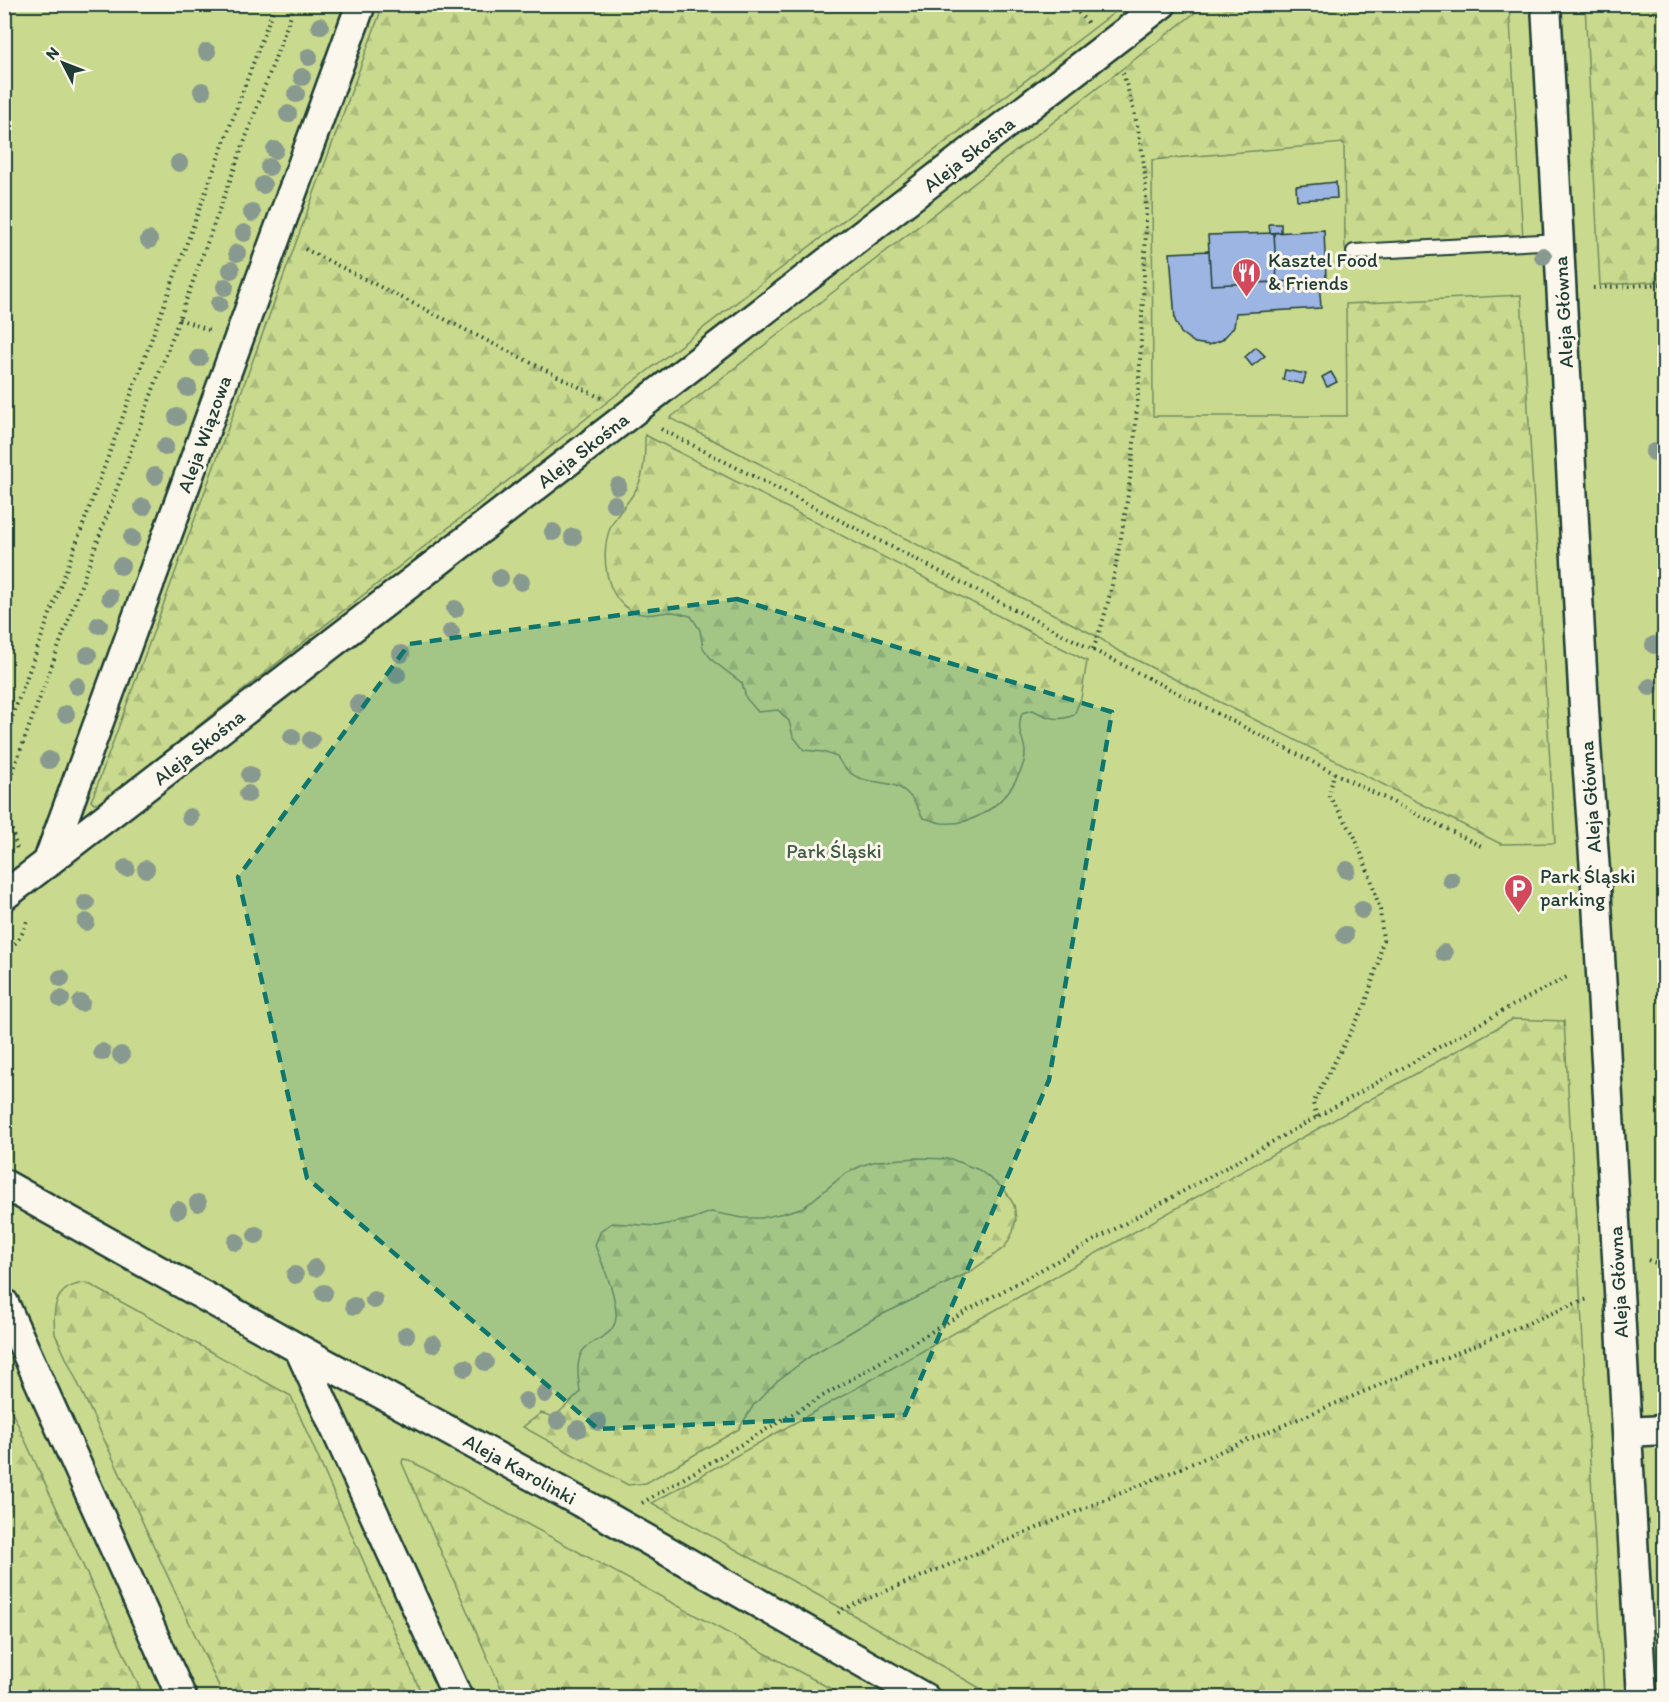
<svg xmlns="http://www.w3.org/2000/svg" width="1669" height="1702" viewBox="0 0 1669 1702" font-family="Itim,sans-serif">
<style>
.green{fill:#c9da8e;stroke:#748c61;stroke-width:1.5}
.forest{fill:url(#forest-firs);stroke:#748c61;stroke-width:1.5}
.building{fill:#9db5e2;stroke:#1f3d34;stroke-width:1.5}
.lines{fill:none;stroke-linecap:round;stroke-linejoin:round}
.lane-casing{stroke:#1f3d34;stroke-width:18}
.street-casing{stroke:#1f3d34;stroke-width:33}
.path{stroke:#1f3d34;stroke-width:4;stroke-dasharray:1.5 4.5;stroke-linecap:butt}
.lane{stroke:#fbf7ec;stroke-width:14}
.street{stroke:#fbf7ec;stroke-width:28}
.tree{fill:#88998f}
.marked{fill:#0f766e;fill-opacity:0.2;stroke:#0f766e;stroke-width:4.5;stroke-dasharray:12 8;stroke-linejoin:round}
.labels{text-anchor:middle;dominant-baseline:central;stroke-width:6;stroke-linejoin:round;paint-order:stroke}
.street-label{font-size:20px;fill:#1f3d34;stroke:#fbf7ec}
.poi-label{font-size:20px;fill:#1f3d34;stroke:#fbf7ec;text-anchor:start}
.park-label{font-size:20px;fill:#415c46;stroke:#fbf7ec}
</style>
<defs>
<pattern id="forest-firs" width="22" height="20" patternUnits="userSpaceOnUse" patternTransform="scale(1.5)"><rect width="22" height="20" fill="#c9da8e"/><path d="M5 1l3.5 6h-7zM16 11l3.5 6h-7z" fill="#acbc7b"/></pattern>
</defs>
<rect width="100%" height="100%" fill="#dfe3e9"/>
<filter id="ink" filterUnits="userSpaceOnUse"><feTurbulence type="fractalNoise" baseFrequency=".0167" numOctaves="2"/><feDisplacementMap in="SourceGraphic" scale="12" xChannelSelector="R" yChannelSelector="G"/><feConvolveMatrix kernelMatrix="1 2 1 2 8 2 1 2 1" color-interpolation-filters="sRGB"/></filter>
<g filter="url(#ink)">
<path class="green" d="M5 5H1664V1697L5 1698Z"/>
<path class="forest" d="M383 5H1124L607 402 141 771 98 803H93L91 801 94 794Z
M1205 5H1509L1523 239 1345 248 1344 143 1152 160 1153 416H1347L1346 304 1521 295 1555 843 1501 844 1117 650 1098 637 670 418Z
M1585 5H1664V281L1600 285Z
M645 435 1087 661 1081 698 1074 715C1058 722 1048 718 1033 710L1022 713C1015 734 1025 737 1025 754 1025 765 1018 776 1013 785 998 808 971 826 942 823 936 822 929 819 923 818 919 810 914 799 907 793 885 773 857 793 837 757L823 752 804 750 793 736 789 721 778 710 758 712 746 698 742 683 713 661 703 648 700 630 691 616C685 615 679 613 673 612 659 612 646 618 632 611 604 598 599 549 612 524 620 509 634 498 640 481 645 467 645 450 645 435Z
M1513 1019 1564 1021 1604 1697H995L843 1609 652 1503Z
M917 1158 951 1159 979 1170 1005 1190 1014 1205 1016 1219 1013 1232 1005 1247 970 1272 873 1319 812 1355 777 1381 753 1406 739 1429 646 1483 628 1485 523 1427 541 1413 554 1417 580 1393C579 1380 575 1365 582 1352 591 1337 618 1339 616 1312 614 1288 603 1267 595 1245L601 1230 612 1223 657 1226 692 1219 711 1212 743 1218H761L784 1213 804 1207 845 1174 863 1165 877 1161Z
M87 1283 291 1396 423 1697H224L55 1334C52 1307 55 1285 87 1283Z
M5 1397 144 1697H5Z
M403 1459 409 1460 846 1697H505L402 1463Z"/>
<path class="building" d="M1336 182 1337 198 1297 200 1296 186Z
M1269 224H1281V232L1270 233Z
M1324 230 1326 279 1277 282 1274 233Z
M1274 233 1277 282 1211 285 1208 235Z
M1209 251 1211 285 1319 280 1321 308 1236 313 1234 327 1222 340 1209 345 1195 343 1181 333 1175 320 1170 253Z
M1256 347 1265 356 1252 366 1245 357Z
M1285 370 1306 374 1303 384 1283 380Z
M1331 372 1337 382 1327 387 1322 377Z"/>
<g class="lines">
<defs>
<path id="lane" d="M1354 252 1559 241"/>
<path id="street" d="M1546 4 1586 744 1596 885 1642 1698
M47 864 361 4
M4 896 1162 4
M4 1184 299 1349 613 1520 925 1698
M4 1303 182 1698
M299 1349 458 1698
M1627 1432 1664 1430"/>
</defs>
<use href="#lane" class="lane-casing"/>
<use href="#street" class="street-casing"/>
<path class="path" d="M1070 4 1088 23
M305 249 601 398
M1593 288 1664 284
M179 319 209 330
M661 429 1334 773 1483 847
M1093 649C1106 617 1113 582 1119 548 1134 471 1139 394 1142 317 1144 270 1148 222 1145 175 1142 140 1133 106 1123 73
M4 739 275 4
M6 794 9 819 17 849
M4 795 295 4
M4 949C19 946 24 930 28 918
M1317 1117 1313 1103 1365 1005 1378 963 1383 940 1380 910 1371 879 1354 835 1329 796 1334 773
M1648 1260 1664 1266
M642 1503 963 1313 1317 1117 1502 1011 1569 976
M838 1613 843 1609 1581 1301 1589 1299"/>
<use href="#lane" class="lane"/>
<use href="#street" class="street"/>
</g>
<g class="tree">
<circle cx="320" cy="26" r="9"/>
<circle cx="207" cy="52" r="9"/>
<circle cx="309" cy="57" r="9"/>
<circle cx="302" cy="77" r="9"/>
<circle cx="202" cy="91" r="9"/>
<circle cx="296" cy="94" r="9"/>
<circle cx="288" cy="114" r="9"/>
<circle cx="275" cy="150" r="9"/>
<circle cx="179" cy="163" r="9"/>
<circle cx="269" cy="167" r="9"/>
<circle cx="263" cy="185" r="9"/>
<circle cx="252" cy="213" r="9"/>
<circle cx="244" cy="233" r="9"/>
<circle cx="149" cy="240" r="9"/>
<circle cx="237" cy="253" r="9"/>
<circle cx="1543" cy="256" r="9"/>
<circle cx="231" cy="270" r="9"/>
<circle cx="225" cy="287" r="9"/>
<circle cx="219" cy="304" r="9"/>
<circle cx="199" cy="358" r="9"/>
<circle cx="188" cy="388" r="9"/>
<circle cx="177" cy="417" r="9"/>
<circle cx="165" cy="447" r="9"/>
<circle cx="1654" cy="452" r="9"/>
<circle cx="155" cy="476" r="9"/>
<circle cx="618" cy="486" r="9"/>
<circle cx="614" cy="504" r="9"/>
<circle cx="143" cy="507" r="9"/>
<circle cx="553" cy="532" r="9"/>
<circle cx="573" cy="537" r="9"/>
<circle cx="132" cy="538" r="9"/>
<circle cx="121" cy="566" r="9"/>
<circle cx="500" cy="578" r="9"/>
<circle cx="521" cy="582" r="9"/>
<circle cx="110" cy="597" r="9"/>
<circle cx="455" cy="609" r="9"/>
<circle cx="99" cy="625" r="9"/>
<circle cx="451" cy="632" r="9"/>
<circle cx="1654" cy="645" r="9"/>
<circle cx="401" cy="654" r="9"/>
<circle cx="88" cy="655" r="9"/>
<circle cx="397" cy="675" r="9"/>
<circle cx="77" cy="686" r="9"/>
<circle cx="1650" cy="687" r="9"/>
<circle cx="358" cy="704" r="9"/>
<circle cx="66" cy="714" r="9"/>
<circle cx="292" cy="737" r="9"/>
<circle cx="311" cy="740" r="9"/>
<circle cx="49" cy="760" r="9"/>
<circle cx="250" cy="775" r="9"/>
<circle cx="248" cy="794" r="9"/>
<circle cx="190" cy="817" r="9"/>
<circle cx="126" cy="868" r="9"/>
<circle cx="146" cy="869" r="9"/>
<circle cx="1347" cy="870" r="9"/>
<circle cx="1451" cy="880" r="9"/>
<circle cx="86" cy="903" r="9"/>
<circle cx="1362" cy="910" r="9"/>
<circle cx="86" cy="922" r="9"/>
<circle cx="1345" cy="935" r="9"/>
<circle cx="1444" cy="953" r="9"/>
<circle cx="61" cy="978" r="9"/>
<circle cx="61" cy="999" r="9"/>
<circle cx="81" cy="1003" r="9"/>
<circle cx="102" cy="1052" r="9"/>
<circle cx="121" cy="1055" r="9"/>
<circle cx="198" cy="1203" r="9"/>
<circle cx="178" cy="1210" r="9"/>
<circle cx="256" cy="1235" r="9"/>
<circle cx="236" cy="1242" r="9"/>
<circle cx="315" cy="1268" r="9"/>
<circle cx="295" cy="1275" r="9"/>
<circle cx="324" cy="1293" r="9"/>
<circle cx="374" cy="1300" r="9"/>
<circle cx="354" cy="1306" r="9"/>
<circle cx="406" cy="1335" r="9"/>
<circle cx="433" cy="1344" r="9"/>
<circle cx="485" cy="1362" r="9"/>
<circle cx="465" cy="1368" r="9"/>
<circle cx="545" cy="1394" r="9"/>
<circle cx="526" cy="1401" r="9"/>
<circle cx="558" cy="1421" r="9"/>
<circle cx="598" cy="1422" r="9"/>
<circle cx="578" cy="1429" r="9"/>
</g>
</g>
<path class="marked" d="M737 599 1112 712 1049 1080 905 1415 598 1429 307 1178 238 877 409 644Z"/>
<defs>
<symbol id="restaurant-pin" viewBox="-11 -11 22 30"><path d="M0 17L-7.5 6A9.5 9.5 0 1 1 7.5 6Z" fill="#d1495b" stroke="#fbf7ec"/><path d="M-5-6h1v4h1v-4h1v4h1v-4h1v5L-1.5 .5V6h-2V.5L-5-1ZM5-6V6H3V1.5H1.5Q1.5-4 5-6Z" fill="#fff"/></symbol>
<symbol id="parking-pin" viewBox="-11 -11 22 30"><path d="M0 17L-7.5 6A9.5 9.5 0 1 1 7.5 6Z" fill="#d1495b" stroke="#fbf7ec"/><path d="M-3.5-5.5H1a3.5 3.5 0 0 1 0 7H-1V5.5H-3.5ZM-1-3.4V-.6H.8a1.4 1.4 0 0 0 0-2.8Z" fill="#fff"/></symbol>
</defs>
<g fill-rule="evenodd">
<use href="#restaurant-pin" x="1230" y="256" width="33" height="45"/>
<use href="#parking-pin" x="1502" y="872" width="33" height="45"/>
</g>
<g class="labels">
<g class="street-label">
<text transform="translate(969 154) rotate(-38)">Aleja Skośna</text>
<text transform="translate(1563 312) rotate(-93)">Aleja Główna</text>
<text transform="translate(204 434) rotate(-70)">Aleja Wiązowa</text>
<text transform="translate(583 450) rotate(-38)">Aleja Skośna</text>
<text transform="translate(199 747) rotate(-38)">Aleja Skośna</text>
<text transform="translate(1590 797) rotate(-94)">Aleja Główna</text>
<text transform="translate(1618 1282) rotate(-93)">Aleja Główna</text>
<text transform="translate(520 1469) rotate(29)">Aleja Karolinki</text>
</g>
<g class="poi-label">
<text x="1268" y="260">Kasztel Food<tspan x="1268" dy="23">&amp; Friends</tspan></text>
<text x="1540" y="876">Park Śląski<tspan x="1540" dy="23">parking</tspan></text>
</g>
<g class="park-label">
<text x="834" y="851">Park Śląski</text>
</g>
</g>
<rect width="1669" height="1702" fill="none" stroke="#fbf7ec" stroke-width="24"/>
<rect x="12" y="12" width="1645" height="1678" fill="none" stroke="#1f3d34" stroke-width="2" filter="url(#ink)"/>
<g transform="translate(63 63) rotate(312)" stroke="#fbf7ec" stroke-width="4.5" paint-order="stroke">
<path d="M0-4.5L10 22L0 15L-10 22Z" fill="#1f3d34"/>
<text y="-9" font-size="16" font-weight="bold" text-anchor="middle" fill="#1f3d34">N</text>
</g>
</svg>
